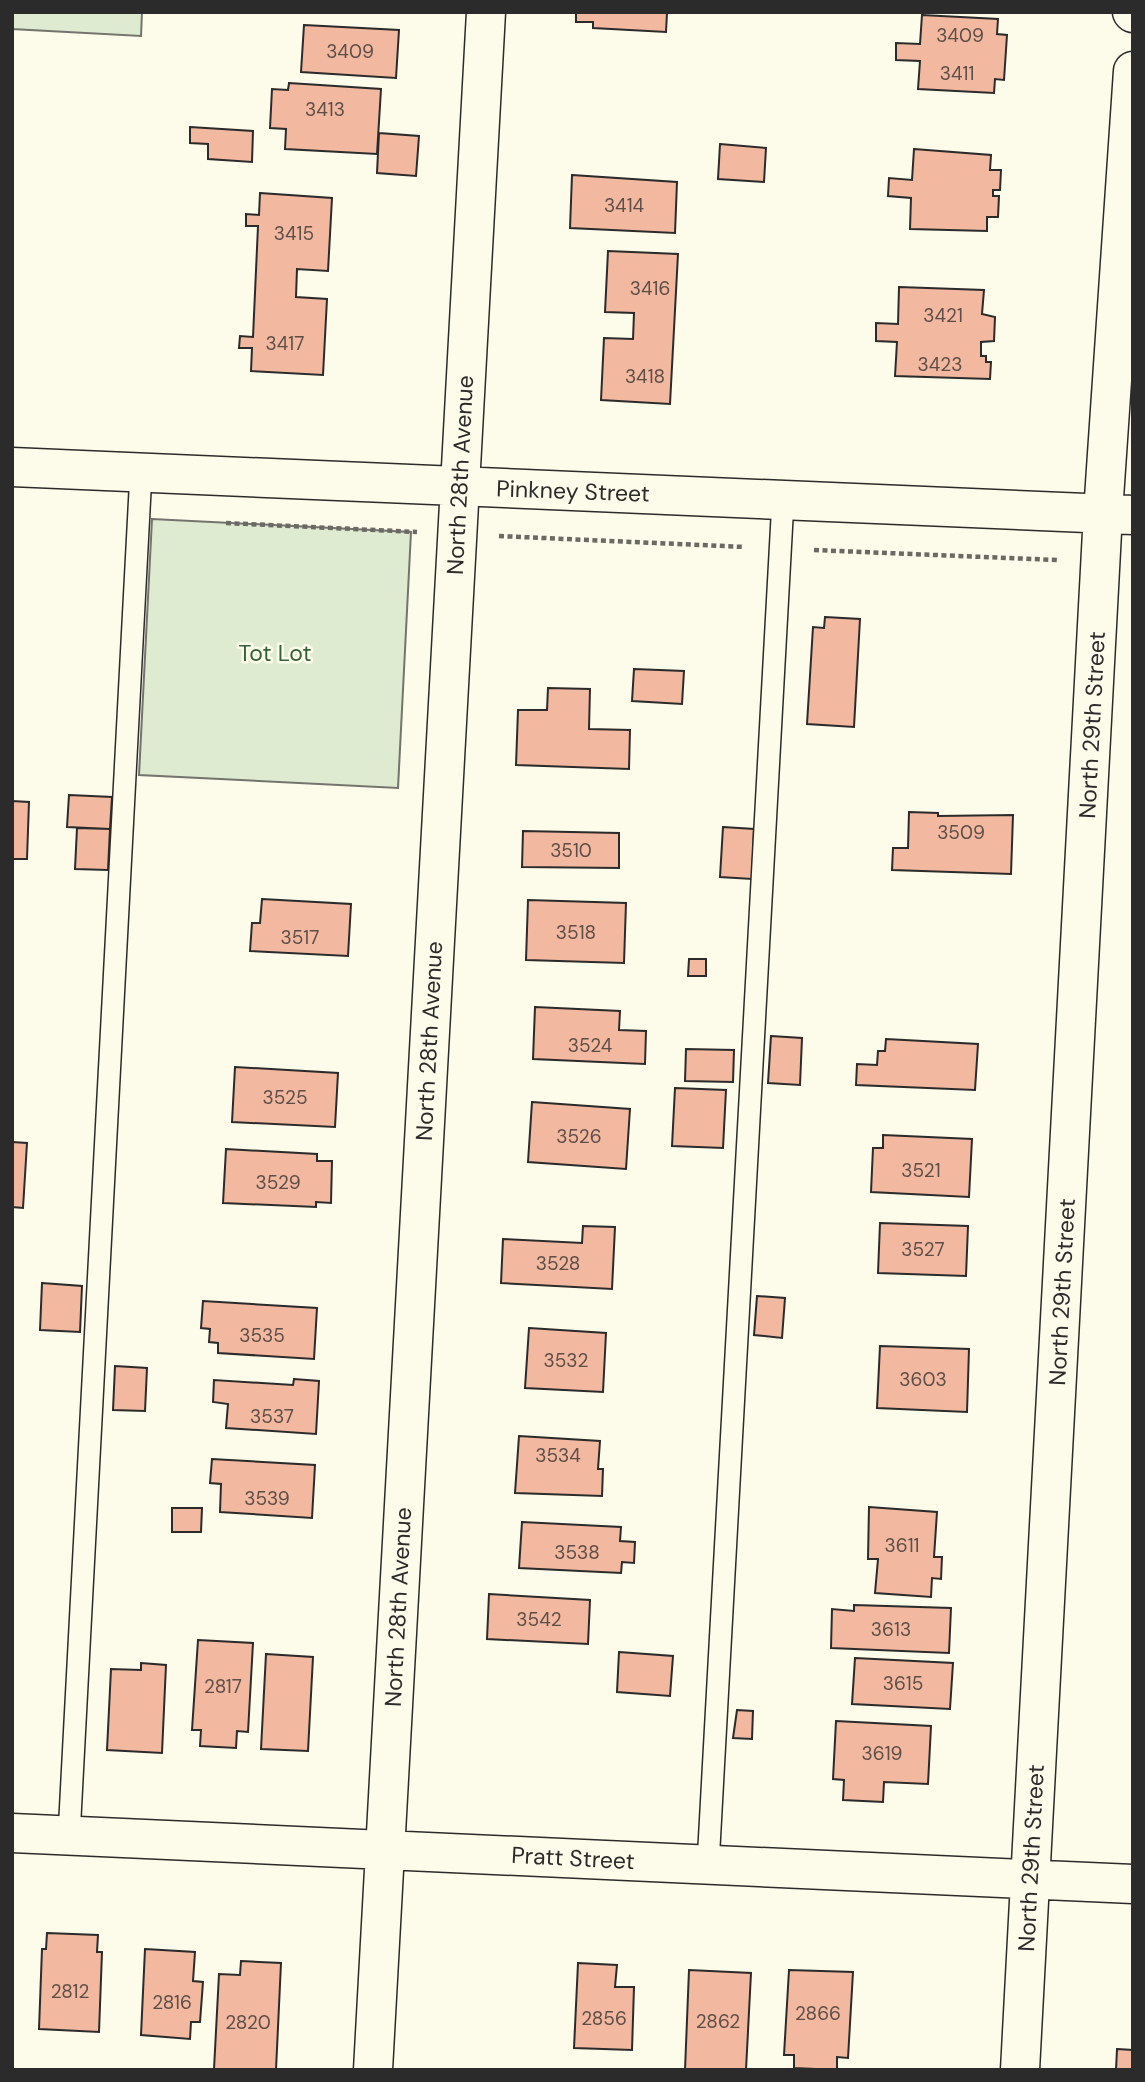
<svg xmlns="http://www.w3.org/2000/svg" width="1145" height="2082" viewBox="0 0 1145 2082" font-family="'DM Sans',sans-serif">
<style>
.green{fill:#deebd1;stroke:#74746e;stroke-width:2}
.building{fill:#f2b8a0;stroke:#2b2b2b;stroke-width:2}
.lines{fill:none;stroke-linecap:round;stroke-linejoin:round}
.lane-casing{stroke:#2b2b2b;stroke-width:24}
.street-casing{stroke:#2b2b2b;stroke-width:41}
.path{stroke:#6a6964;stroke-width:4.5;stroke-dasharray:5 3.5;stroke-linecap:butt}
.lane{stroke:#fdfbea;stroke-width:21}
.street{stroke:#fdfbea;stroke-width:38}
.labels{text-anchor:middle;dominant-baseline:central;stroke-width:5;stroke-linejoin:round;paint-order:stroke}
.number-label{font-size:19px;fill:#5d4e48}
.street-label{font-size:23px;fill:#2b2b2b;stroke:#fdfbea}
.park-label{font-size:23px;fill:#34623c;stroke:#fdfbea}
</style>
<rect width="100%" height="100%" fill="#fdfbea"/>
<path class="green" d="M12 12H142L141 36 12 29Z
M152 519 411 532 398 788 139 775Z"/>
<path class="building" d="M576 12H681L667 13 666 32 593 28V22H576Z
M922 15 998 19 997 34 1007 35 1004 80 995 79 994 93 918 89 920 61 896 60V43L920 44Z
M304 25 399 30 396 78 301 72Z
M289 83 381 89 377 154 285 149 286 129 270 128 272 89 288 90Z
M190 127 253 131 252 162 208 159V144L190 143Z
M379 133 419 136 416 176 377 173Z
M720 144 766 148 764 182 718 179Z
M914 149 991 155 990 170H1001L1000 190H993V196H999L998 217H987V231L910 229 911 198 888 196 889 178 912 180Z
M572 175 677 182 675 233 570 228Z
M260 193 332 198 328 271 297 269 296 297 327 299 323 375 251 371 252 348H239L240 336 253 337 258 226H246V214L259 215Z
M608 251 678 254 670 404 601 400 604 338 633 339 634 313 605 312Z
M899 287 984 290 982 314 995 317 994 341 981 342V356H986V362H991L990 379 895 376 897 342 876 341V323L898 324Z
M825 617 860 619 854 727 807 724 813 627 824 628Z
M634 669 684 671 682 704 632 701Z
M548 688 590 689 589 729 630 730 629 769 516 765 518 710H547Z
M69 795 112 797 110 829 67 827Z
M12 801 29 802 27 859H12Z
M909 812 938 813V816L1013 815 1011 874 892 870 893 848H908Z
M723 827 754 829 752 879 720 877Z
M77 828 110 829 108 870 75 869Z
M523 831 619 833V868L522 867Z
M262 899 351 904 348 956 250 951 252 923H260Z
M528 900 626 903 624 963 526 960Z
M689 959H706V976H688Z
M535 1007 620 1011 619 1030 646 1031 645 1064 533 1059Z
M771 1036 802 1038 800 1085 768 1083Z
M886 1039 978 1044 975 1090 856 1085 857 1064 877 1065 878 1051H885Z
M686 1049 734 1050 733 1082 685 1081Z
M235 1067 338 1073 335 1127 232 1122Z
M675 1088 726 1090 723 1148 672 1146Z
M532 1102 630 1109 626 1169 528 1162Z
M883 1135 972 1139 969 1197 871 1192 873 1148H883Z
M12 1142 27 1143 23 1208 12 1207Z
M226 1149 317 1154V1161H332L331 1203 316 1202V1207L223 1203Z
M880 1223 968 1226 966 1276 878 1273Z
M583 1226 615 1227 612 1289 501 1283 503 1239 582 1243Z
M42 1283 82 1286 80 1332 40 1330Z
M757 1296 785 1298 782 1338 754 1335Z
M203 1301 317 1308 314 1359 218 1353V1343L209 1342 210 1329 201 1328Z
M529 1328 606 1333 603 1392 525 1388Z
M880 1346 969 1349 967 1412 877 1408Z
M115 1366 147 1368 145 1411 113 1410Z
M294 1379 319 1381 316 1434 226 1428 228 1404 213 1402 214 1380 293 1385Z
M519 1436 600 1441 598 1469H603L602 1496 515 1493Z
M212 1459 315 1465 312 1518 220 1512 221 1484 210 1483Z
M869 1507 937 1512 934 1557H942L941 1579 932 1578 931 1597 875 1593 878 1559H868Z
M172 1508H202L201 1532H172Z
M522 1522 621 1527 620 1541 635 1542 634 1563 622 1562 621 1573 519 1568Z
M489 1594 590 1600 588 1644 487 1639Z
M854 1605 951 1608 949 1653 831 1648 832 1609 854 1611Z
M198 1640 253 1643 248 1732 237 1731 236 1748 200 1746 201 1730H192Z
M619 1652 673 1656 670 1696 617 1692Z
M266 1654 313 1657 308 1751 261 1749Z
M855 1658 953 1663 950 1709 852 1704Z
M141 1663 166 1665 162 1753 107 1750 111 1669 141 1670Z
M737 1710 753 1711 752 1739 733 1738Z
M836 1721 931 1726 928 1784 884 1782 883 1802 843 1800 844 1780 833 1779Z
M47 1933 98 1935 97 1952H102L99 2032 39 2029 42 1949H46Z
M145 1949 195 1952 193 1981 203 1982 200 2022H191L190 2039 141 2035Z
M241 1961 281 1963 276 2070 214 2069 219 1974 240 1975Z
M578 1963 617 1965 615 1987H634L632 2050 574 2048Z
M689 1970 751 1973 746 2070H685Z
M789 1970 853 1972 848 2058 837 2057V2070L794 2068V2055H784Z
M1117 2049 1133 2050V2070H1116Z"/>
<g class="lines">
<defs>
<path id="lane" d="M69 1836 141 472
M708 1865 783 500"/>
<path id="street" d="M1132 12 1133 13
M12 467 1133 515
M12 1833 1133 1884
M373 2070 486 12
M1020 2070 1103 513 1133 71"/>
</defs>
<use href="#lane" class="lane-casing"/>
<use href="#street" class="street-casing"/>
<path class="path" d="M226 523 417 532
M499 536 745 547
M814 550 1057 560"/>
<use href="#lane" class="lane"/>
<use href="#street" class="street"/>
</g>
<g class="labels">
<g class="number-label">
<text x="960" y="35">3409</text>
<text x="350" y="51">3409</text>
<text x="957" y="73">3411</text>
<text x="325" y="109">3413</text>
<text x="624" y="205">3414</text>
<text x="294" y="233">3415</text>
<text x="650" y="288">3416</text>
<text x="943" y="315">3421</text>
<text x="285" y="343">3417</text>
<text x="940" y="364">3423</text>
<text x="645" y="376">3418</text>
<text x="961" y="832">3509</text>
<text x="571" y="850">3510</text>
<text x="576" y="932">3518</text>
<text x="300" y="937">3517</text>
<text x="590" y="1045">3524</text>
<text x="285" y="1097">3525</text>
<text x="579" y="1136">3526</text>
<text x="921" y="1170">3521</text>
<text x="278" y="1182">3529</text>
<text x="923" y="1249">3527</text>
<text x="558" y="1263">3528</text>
<text x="262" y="1335">3535</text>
<text x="566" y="1360">3532</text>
<text x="923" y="1379">3603</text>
<text x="272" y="1416">3537</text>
<text x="558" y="1455">3534</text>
<text x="267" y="1498">3539</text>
<text x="902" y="1545">3611</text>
<text x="577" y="1552">3538</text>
<text x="539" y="1619">3542</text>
<text x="891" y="1629">3613</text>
<text x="903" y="1683">3615</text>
<text x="223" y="1686">2817</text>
<text x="882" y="1753">3619</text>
<text x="70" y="1991">2812</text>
<text x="172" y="2002">2816</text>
<text x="818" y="2013">2866</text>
<text x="604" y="2018">2856</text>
<text x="718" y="2021">2862</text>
<text x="248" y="2022">2820</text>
</g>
<g class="street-label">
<text transform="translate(460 475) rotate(-87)">North 28th Avenue</text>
<text transform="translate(573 491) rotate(2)">Pinkney Street</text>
<text transform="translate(1092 725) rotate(-87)">North 29th Street</text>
<text transform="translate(429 1041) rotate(-87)">North 28th Avenue</text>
<text transform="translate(1062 1292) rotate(-87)">North 29th Street</text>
<text transform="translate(398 1607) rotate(-87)">North 28th Avenue</text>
<text transform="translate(573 1858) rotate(3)">Pratt Street</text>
<text transform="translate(1031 1858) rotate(-87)">North 29th Street</text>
</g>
<g class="park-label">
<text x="275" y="653">Tot Lot</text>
</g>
</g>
<rect width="1145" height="2082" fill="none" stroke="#2b2b2b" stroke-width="28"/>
</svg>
